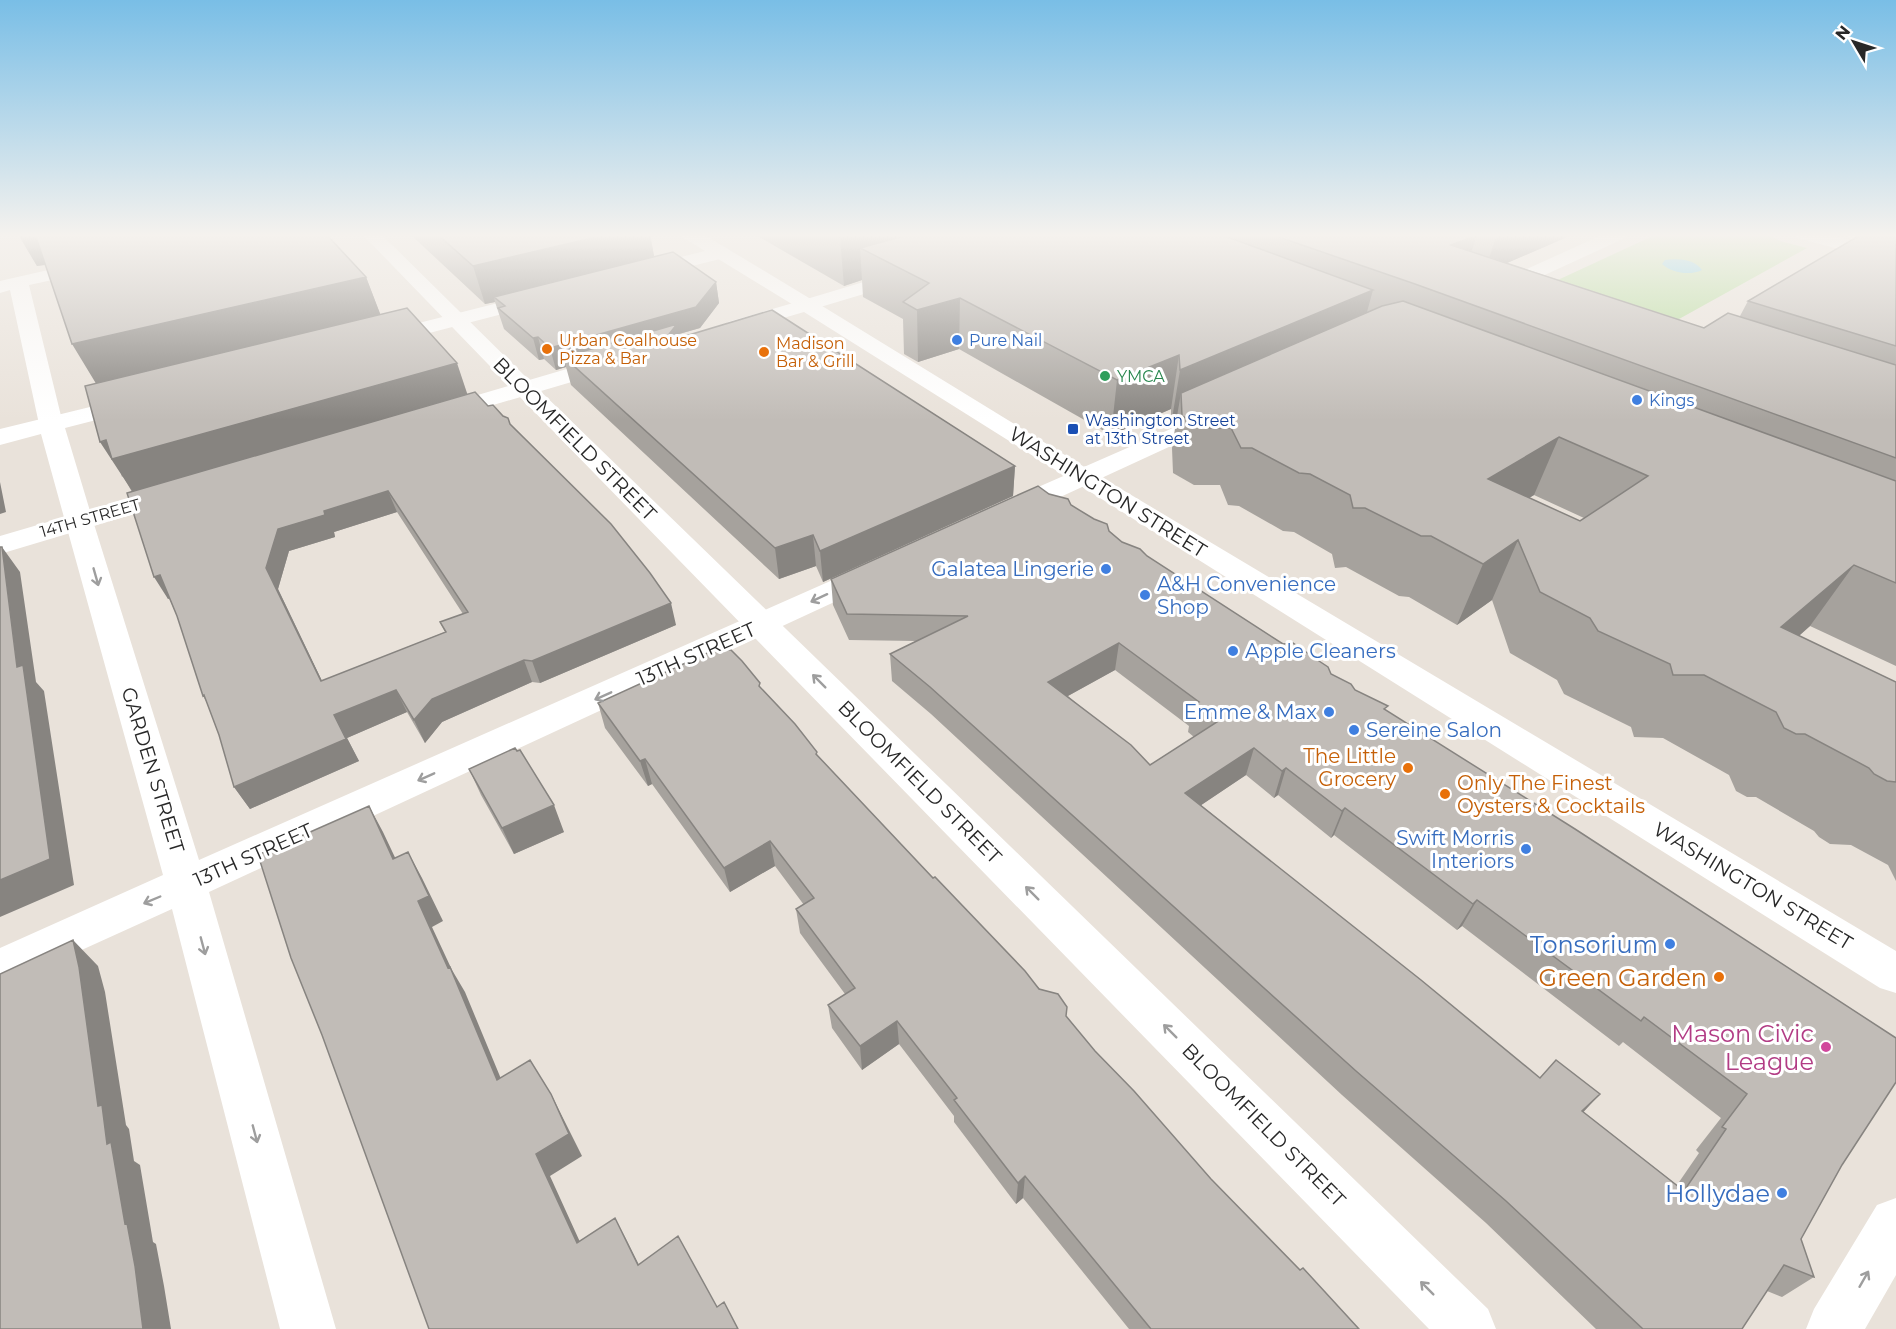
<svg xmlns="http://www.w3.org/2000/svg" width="1896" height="1329" viewBox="0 0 1896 1329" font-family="Montserrat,sans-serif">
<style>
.green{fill:#b5dc9a}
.water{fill:#74cee4}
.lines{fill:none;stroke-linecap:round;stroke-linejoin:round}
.pedestrian{fill:#fff;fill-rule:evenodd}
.minor{fill:#fff;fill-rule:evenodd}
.tertiary{fill:#fff;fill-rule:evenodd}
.secondary{fill:#fff;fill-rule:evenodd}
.wall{fill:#a6a29d;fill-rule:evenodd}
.shaded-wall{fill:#878480}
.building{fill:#c1bcb7;stroke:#878480;stroke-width:1.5;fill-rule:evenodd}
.oneway{stroke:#9e9e9e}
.shop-dot{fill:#3f7fe0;stroke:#fff;stroke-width:2}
.food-dot{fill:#e8710a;stroke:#fff;stroke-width:2}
.leisure-dot{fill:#2e9e5b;stroke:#fff;stroke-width:2}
.transit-dot{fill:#1a4fb4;stroke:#fff;stroke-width:2}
.hotel-dot{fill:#d1479c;stroke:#fff;stroke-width:2}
.labels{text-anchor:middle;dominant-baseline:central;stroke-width:6;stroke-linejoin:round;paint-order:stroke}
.far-food-label{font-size:16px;fill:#c56008;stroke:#fff;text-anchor:start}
.far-shop-label{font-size:16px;fill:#366cbe;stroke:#fff;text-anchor:start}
.far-leisure-label{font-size:16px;fill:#27864d;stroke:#fff;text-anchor:start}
.far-transit-label{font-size:16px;fill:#164399;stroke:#fff;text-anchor:start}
.far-street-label{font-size:16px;fill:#282828;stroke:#fff}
.street-label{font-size:20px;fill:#282828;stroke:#fff}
.shop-label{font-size:20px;fill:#366cbe;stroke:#fff;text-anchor:end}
.food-label{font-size:20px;fill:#c56008;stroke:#fff;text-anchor:end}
.near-shop-label{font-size:24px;fill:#366cbe;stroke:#fff;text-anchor:end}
.near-food-label{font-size:24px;fill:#c56008;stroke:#fff;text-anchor:end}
.near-hotel-label{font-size:24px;fill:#b23c85;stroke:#fff;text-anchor:end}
</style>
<rect width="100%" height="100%" fill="#e9e2da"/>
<path class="green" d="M1657 234H1768L1780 241 1807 248 1670 324 1547 285Z"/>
<path class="water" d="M1665 260C1677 258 1695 259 1702 270 1690 276 1672 273 1662 264Z"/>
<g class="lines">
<path class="pedestrian" d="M1845 234H1875L1896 239V250L1848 238Z
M721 247 728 249 730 253 728 257 644 278 637 276 634 272 637 268Z
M542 292 549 294 552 298 549 302 383 345 375 344 372 339 375 334Z
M135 396 143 398 147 403 143 408 65 428 93 521 89 527 79 529 69 527 65 521 41 434 0 445V429Z"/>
<path class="minor" d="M362 234H381L533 384 537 389 533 394 525 396 517 394Z
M681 234H703L814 301 817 305 814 309H800L684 238Z
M1604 234H1628L1625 238 1508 292H1494L1491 288 1494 284Z
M1794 234H1824L1896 252V264L1797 238Z
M92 260 99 262 102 266 99 270 29 285 63 424 60 429 51 431 42 429 39 424 10 290 0 293V281Z
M1214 410 1223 412 1226 417 1223 422 1017 517 1007 519 997 517 993 511 997 505Z
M79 513 89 515 93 521 199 860 862 567 873 564 884 567 888 573 884 579 209 892 336 1329H280L172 909 0 987V948L163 875 65 521 69 515Z"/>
<path class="tertiary" d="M907 269 914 271 917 275 914 279 807 311 800 309 797 305 800 301Z
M525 382 533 384 1488 1309 1496 1329H1429L517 394 513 389 517 384Z
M1896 1198V1275L1865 1329H1806L1814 1309 1877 1205Z"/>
<path class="secondary" d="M807 299 814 301 1091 471 1896 951V993L1880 988 804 312 735 332 728 330 724 326 728 322Z
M611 356 619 358 622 363 619 368 439 421 430 419 427 414 430 409Z
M174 485 184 487 187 493 184 499 0 554V536Z"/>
</g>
<path class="wall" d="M18 234H326L366 277 380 314 467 394 488 406 503 416 510 424 676 625 540 683 532 682 442 722 425 743 407 712 347 738 359 761 250 809 234 787 219 735 207 703 203 696 177 616 169 598 168 599 132 492 123 476 122 477 96 383 46 265 37 266ZM397 512 463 614 440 622 445 632 322 681 278 589 289 551 335 537 334 532Z
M410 234H650L654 257 716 282 719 303 700 328 679 334 680 338 1015 466 1013 496 823 582 816 566 779 579 571 385 566 367 556 370 544 359 539 360 504 329 495 302 485 304Z
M754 234H1574L1507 263 1704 328 1740 316 1748 301 1896 234V666L1810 626 1799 636 1896 682V881L1888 865 1851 845 1830 844 1819 837 1814 831 1756 797H1747L1736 791 1729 775 1663 738 1634 737 1631 727 1564 694 1557 680 1510 653 1492 600 1457 625 1409 597 1399 596 1346 567 1335 568 1332 554 1294 532 1283 531 1239 506 1228 505 1220 485H1194L1173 473 1172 448 1176 422 1171 425V409L1111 435 959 349 918 362 904 354 903 319 863 297 862 280 844 286ZM1534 495 1584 518 1580 521 1529 498Z
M1049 494 1071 505 1122 542 1331 674 1387 711 1842 1165 1801 1239 1814 1277 1782 1297 1767 1291 1742 1329H1596L1486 1223 1342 1095 931 714 892 681 890 654 916 641 849 640 833 605 831 579ZM1115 670 1189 726 1188 732 1194 737 1150 765 1068 696ZM1246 775 1274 798 1278 795 1331 838 1334 835 1457 930 1462 926 1619 1046 1623 1042 1721 1118 1696 1150 1699 1153 1677 1185 1540 1078 1201 805Z
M760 683V688L818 756 933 878 1066 1016 1095 1051 1211 1179 1300 1270 1359 1329H1129L1023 1198 1016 1204 954 1122V1116L899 1044 862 1070 832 1028 828 1005 845 994 800 933 796 909 804 905 775 866 730 892 652 784 648 786 605 728 598 703Z
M469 769 564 832 514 854 481 795Z"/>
<path class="shaded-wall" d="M18 234H168L55 263 37 266Z
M609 234H650L655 261 494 297 495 302 485 304 473 266Z
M854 234H1016L860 248 862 280 844 286 840 238Z
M1497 234H1574L1484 273Z
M1477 235 1461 283 1451 245Z
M366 277 386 329 106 400 72 344Z
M716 282 719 303 700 328 679 334 682 351 564 357 566 367 556 370 550 348Z
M1373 290 1359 341 1181 393 1176 422 1171 425 1180 370Z
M960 298 959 349 918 362 917 310Z
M538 337 544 359 539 360 533 338Z
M1179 355 1171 409 1111 435 1117 380Z
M457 363 468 396 134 494 100 442Z
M1559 437 1534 495 1464 537 1488 479Z
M1015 466 1013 496 823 582 820 551Z
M0 482 6 512 0 514Z
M388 491 397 512 334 532 335 537 289 551 278 589 333 704 321 681 266 568 278 529 324 511Z
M813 535 816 566 779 579 775 548Z
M1518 540 1492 600 1457 625 1483 564Z
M2 547 20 572 36 682 44 691 74 885 0 917V880L17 667Z
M1854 565 1810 626 1738 689 1781 627Z
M160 575 174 597 168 599 154 577Z
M671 603 676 625 540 683 532 661Z
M1119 643 1115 670 1046 708 1048 682Z
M524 660 532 682 442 722 425 743 414 720 432 699Z
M396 690 407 712 347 738 359 761 250 809 234 787 334 715Z
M1254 748 1246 775 1179 820 1185 793Z
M645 759 652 784 648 786 640 761Z
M1286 768 1278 795 1274 798 1282 771Z
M554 805 564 832 514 854 502 828Z
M369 806 383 832 408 885 393 859Z
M1345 808 1334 835 1331 838 1342 811Z
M770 841 775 866 730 892 724 868Z
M408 852 422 878 443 921 432 927 452 970 465 992 511 1103 497 1080 418 901Z
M1477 900 1462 926 1457 930 1473 904Z
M73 940 98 966 105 992 126 1125 129 1129 134 1161 140 1165 153 1242 156 1244 164 1286 171 1329H143L125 1224 98 1106Z
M897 1021 899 1044 862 1070 860 1046Z
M551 1094 582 1156 550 1176 590 1264 577 1243 536 1154Z
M1600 1094 1578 1118 1582 1111Z
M1025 1176 1023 1198 1016 1204 1018 1183Z
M615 1218 626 1239 649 1285 638 1265Z"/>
<path class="building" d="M35 234H326L366 277 72 344Z
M437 234H609L473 266Z
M833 234H854L840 238Z
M911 234H1219L1373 290 1180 370 1179 355 1117 380 960 298 917 310 903 302 929 283 860 248Z
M1270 234H1473L1477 235 1451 245 1704 328 1728 313 1896 365V458L1415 284Z
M1862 234H1896V346L1748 301Z
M673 252 716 282 696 307 550 348 538 337 533 338 498 308 505 306 494 297Z
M1403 301 1896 481V583L1854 565 1781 627 1896 682V782L1887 781 1874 774 1869 768 1805 734H1796L1784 728 1776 712 1704 675H1673L1670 664 1598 631 1590 618 1540 592 1518 540 1483 564 1431 536H1421L1365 508H1353L1350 495 1310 474 1299 473 1252 448H1241L1231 428H1205L1182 416 1181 393 1382 306ZM1559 437 1648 476 1580 521 1488 479Z
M407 308 457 363 112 459 106 440 100 442 85 386Z
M772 310 1015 466 820 551 813 535 775 548 564 357 677 324 662 343Z
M475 392 488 406 493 405 503 416 508 418 510 424 611 524 650 573 671 603 532 661 524 660 432 699 414 720 396 690 334 715 346 739 234 787 219 735 204 695 203 696 177 616 160 575 154 577 127 493ZM388 491 468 612 440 622 446 632 321 681 266 568 278 529 325 515 324 511Z
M1038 486 1049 494 1068 499 1071 505 1094 519 1107 524 1109 531 1122 542 1140 549 1147 556 1283 644 1293 643 1319 661 1328 667 1331 674 1351 684 1355 690 1388 706 1384 709 1575 829 1896 1038V1082L1842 1165 1801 1239 1814 1277 1784 1265 1742 1329H1643L1506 1201 1356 1071 930 687 890 654 968 616 847 614 831 579ZM1119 643 1199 702 1194 705 1217 722 1150 765 1131 745 1048 682ZM1254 748 1282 771 1286 768 1342 811 1345 808 1473 904 1477 900 1641 1021 1644 1017 1747 1094 1722 1127 1726 1129 1684 1191 1582 1111 1600 1094 1556 1060 1540 1078 1421 980 1185 793Z
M0 547H2L17 667 23 665 50 859 0 880Z
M716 649 731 650 742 661 760 683 759 686 795 724 817 752 816 754 933 878 935 877 1025 971 1039 989 1058 994 1067 1007 1066 1016 1095 1051 1134 1091 1211 1179 1300 1270 1303 1268 1359 1329H1151L1025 1176 1018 1183 954 1100 957 1098 897 1021 860 1046 828 1005 855 988 796 909 814 898 770 841 724 868 645 759 640 761 598 703Z
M515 748 517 751 520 750 554 805 502 828 469 769Z
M369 806 393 859 408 852 429 896 418 901 448 968 450 967 497 1080 530 1060 551 1094 569 1134 536 1154 577 1243 615 1218 638 1265 678 1236 717 1307 724 1302 738 1329H429L322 1035 291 958 258 855Z
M73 940 79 967 98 1106 102 1105 107 1144 111 1142 125 1224 127 1223 135 1266 143 1329H0V974Z"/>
<defs><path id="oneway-shaft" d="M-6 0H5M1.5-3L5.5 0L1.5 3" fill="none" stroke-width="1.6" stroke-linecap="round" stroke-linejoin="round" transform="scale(1.5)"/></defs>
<g class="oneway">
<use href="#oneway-shaft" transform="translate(96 577) rotate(74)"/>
<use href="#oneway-shaft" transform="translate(819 598) rotate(155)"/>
<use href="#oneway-shaft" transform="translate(819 681) rotate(-135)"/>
<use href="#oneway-shaft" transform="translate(603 696) rotate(156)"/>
<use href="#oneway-shaft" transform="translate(426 777) rotate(156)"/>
<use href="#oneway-shaft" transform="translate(1032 893) rotate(-135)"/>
<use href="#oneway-shaft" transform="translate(152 900) rotate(157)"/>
<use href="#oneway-shaft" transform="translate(203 946) rotate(75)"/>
<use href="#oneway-shaft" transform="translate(1170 1031) rotate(-135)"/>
<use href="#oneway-shaft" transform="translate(255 1134) rotate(75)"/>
<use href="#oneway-shaft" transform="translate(1864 1279) rotate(-60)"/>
<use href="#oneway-shaft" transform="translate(1427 1288) rotate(-135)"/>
</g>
<linearGradient id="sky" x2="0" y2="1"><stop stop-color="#79bee6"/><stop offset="0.56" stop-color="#f5f2ee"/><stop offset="1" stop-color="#f5f2ee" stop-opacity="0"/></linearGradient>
<rect width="1896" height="420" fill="url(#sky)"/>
<g class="shop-dot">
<circle cx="957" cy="340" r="6"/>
<circle cx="1637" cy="400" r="6"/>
<circle cx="1106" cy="569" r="6"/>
<circle cx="1145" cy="595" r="6"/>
<circle cx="1233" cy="651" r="6"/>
<circle cx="1329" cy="712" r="6"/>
<circle cx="1354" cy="730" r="6"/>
<circle cx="1526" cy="849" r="6"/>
<circle cx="1670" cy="944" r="6"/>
<circle cx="1782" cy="1193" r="6"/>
</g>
<g class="food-dot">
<circle cx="547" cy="349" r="6"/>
<circle cx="764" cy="352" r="6"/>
<circle cx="1408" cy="768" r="6"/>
<circle cx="1445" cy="794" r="6"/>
<circle cx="1719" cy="977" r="6"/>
</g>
<circle class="leisure-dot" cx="1105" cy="376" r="6"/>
<rect class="transit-dot" x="1067" y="423" width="12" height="12" rx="3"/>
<circle class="hotel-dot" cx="1826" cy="1047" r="6"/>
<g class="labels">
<g class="far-food-label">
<text x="559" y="340">Urban Coalhouse<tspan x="559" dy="18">Pizza &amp; Bar</tspan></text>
<text x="776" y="343">Madison<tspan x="776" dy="18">Bar &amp; Grill</tspan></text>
</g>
<g class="far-shop-label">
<text x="969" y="340">Pure Nail</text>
<text x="1649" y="400">Kings</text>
</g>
<g class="far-leisure-label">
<text x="1117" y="376">YMCA</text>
</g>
<g class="far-transit-label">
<text x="1085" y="420">Washington Street<tspan x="1085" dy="18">at 13th Street</tspan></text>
</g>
<g class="far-street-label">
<text transform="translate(90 518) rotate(-16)">14TH STREET</text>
</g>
<g class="street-label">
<text transform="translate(575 439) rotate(45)">BLOOMFIELD STREET</text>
<text transform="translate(1108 492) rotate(32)">WASHINGTON STREET</text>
<text transform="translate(696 654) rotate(-24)">13TH STREET</text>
<text transform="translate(153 770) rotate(73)">GARDEN STREET</text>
<text transform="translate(920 782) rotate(45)">BLOOMFIELD STREET</text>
<text transform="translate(253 855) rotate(-24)">13TH STREET</text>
<text transform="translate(1753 886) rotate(31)">WASHINGTON STREET</text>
<text transform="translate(1264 1125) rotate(45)">BLOOMFIELD STREET</text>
</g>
<g class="shop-label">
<text x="1094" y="569">Galatea Lingerie</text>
<text x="1157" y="584" text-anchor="start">A&amp;H Convenience<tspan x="1157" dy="23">Shop</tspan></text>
<text x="1245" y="651" text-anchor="start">Apple Cleaners</text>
<text x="1317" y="712">Emme &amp; Max</text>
<text x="1366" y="730" text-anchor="start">Sereine Salon</text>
<text x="1514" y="838">Swift Morris<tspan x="1514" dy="23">Interiors</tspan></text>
</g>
<g class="food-label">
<text x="1396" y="756">The Little<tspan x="1396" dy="23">Grocery</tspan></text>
<text x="1457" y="783" text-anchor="start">Only The Finest<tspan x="1457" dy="23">Oysters &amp; Cocktails</tspan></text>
</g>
<g class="near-shop-label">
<text x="1658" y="944">Tonsorium</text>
<text x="1770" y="1193">Hollydae</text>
</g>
<g class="near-food-label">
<text x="1707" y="977">Green Garden</text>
</g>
<g class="near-hotel-label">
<text x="1814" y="1033">Mason Civic<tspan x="1814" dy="28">League</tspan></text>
</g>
</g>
<g transform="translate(1854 42) rotate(309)" stroke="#ffffff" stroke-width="4.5" paint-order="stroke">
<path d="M0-4.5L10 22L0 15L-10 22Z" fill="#282828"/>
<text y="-9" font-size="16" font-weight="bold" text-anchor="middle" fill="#282828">N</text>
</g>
</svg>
